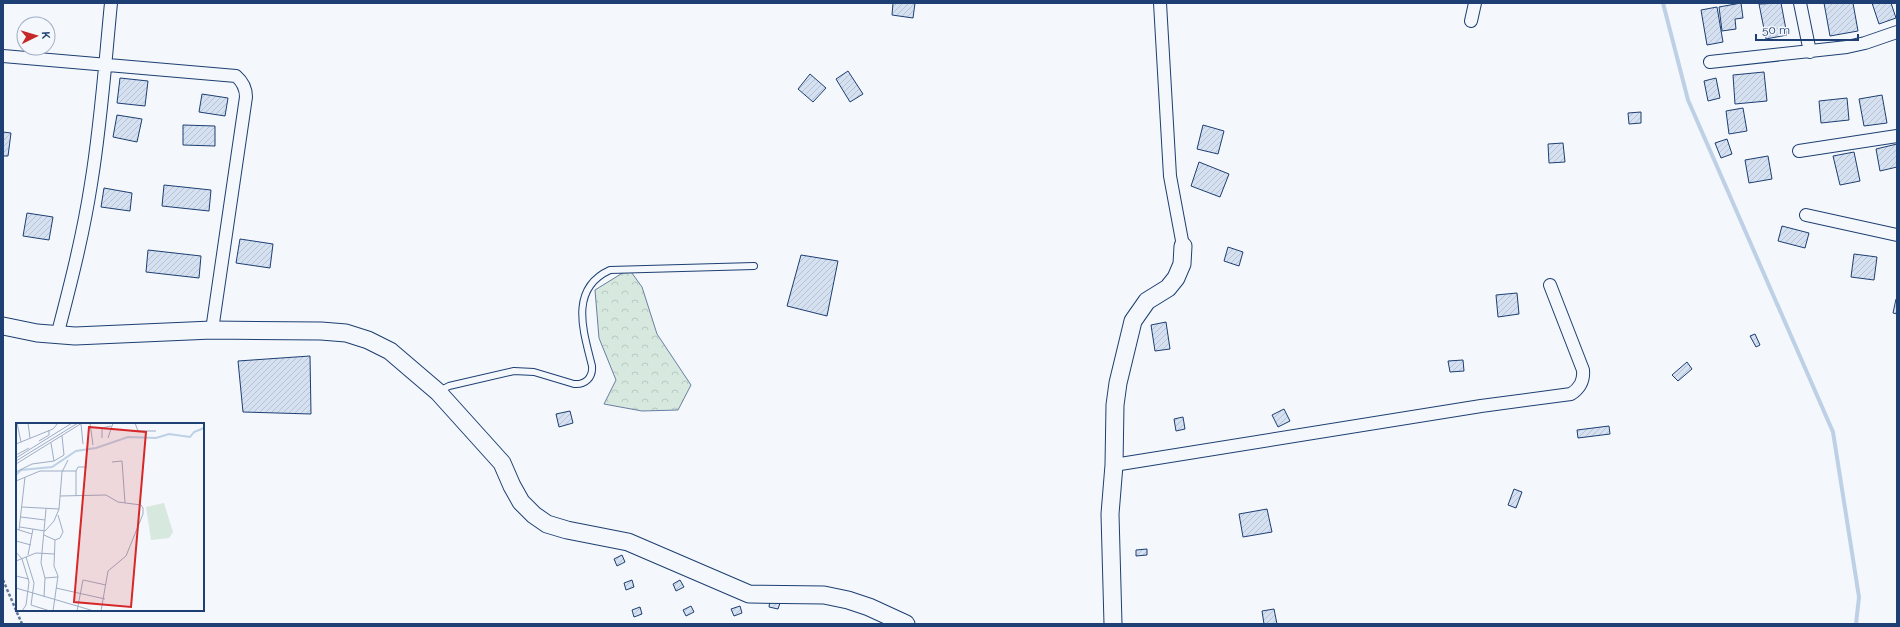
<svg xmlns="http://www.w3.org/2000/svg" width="1900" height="627" viewBox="0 0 1900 627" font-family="Raleway,sans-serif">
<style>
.forest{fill:url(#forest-crowns);stroke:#687fa3}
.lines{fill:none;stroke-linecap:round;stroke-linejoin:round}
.stream{stroke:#bed0e5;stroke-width:4}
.building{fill:url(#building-hatch);stroke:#1d3f73}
.lane-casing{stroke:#1d3f73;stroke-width:8}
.street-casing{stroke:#1d3f73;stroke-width:14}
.secondary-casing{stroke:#1d3f73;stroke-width:19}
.path{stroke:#5e769c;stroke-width:2.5;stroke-dasharray:3 2;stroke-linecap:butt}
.lane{stroke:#f4f7fb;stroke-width:6}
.street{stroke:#f4f7fb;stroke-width:12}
.secondary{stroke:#f4f7fb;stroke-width:17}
.inset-river{fill:none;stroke:#bed0e5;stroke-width:2}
.inset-road{fill:none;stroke:#9eadc5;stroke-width:1}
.view{fill:#d62828;fill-opacity:0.15;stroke:#d62828;stroke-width:2}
.inset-edge{fill:none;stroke:#1d3f73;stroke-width:2}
</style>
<defs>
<pattern id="forest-crowns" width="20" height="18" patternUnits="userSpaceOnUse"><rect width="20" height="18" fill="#d7e8df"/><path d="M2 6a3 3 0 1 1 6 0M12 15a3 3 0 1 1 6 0" fill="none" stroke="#b8c8c3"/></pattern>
<pattern id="building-hatch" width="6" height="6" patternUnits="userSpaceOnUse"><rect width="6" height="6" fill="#d5e0f0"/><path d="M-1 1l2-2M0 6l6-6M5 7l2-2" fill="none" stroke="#b6c1d1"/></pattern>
</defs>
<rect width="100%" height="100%" fill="#f4f7fb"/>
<path class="forest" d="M629 269 642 287 657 334 691 385 678 410 642 411 604 404 616 380 599 338 595 290Z"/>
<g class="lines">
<path class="stream" d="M1663 3 1688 100 1833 432 1859 597 1856 624"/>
</g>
<path class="building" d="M893 3H915L913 18 892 15Z
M1741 3 1743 18 1735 19 1736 29 1722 31 1719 7Z
M1781 3 1787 35 1766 39 1759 4Z
M1824 3H1853L1858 31 1830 36Z
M1872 3H1891L1896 18 1879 24Z
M1717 7 1723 42 1707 45 1701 10Z
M848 71 863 94 850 102 836 79Z
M1764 72 1767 101 1735 104 1733 75Z
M810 74 826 88 813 102 798 89Z
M120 78 148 81 145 106 117 103Z
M1716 78 1720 98 1708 101 1704 81Z
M202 94 228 98 225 116 199 112Z
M1882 95 1887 123 1864 126 1859 99Z
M1847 98 1849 120 1821 123 1819 101Z
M1743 108 1747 131 1729 134 1726 111Z
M1641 112V123L1629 124 1628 113Z
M117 115 142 119 137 142 113 137Z
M183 125 215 126V146L183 145Z
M1203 125 1224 131 1218 154 1197 149Z
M3 132 11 133 8 156H3Z
M1727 139 1732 154 1721 158 1715 143Z
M1563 143 1565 162 1549 163 1548 144Z
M1897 144V167L1880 171 1876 149Z
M1854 152 1860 181 1840 185 1833 156Z
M1768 156 1772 179 1749 183 1745 160Z
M1199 162 1229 174 1220 197 1191 186Z
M164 185 211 190 209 211 162 206Z
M104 188 132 193 130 211 101 207Z
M27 213 53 217 49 240 23 236Z
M1782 226 1809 233 1805 248 1778 241Z
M240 239 273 244 270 268 236 263Z
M1228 247 1243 252 1239 266 1224 261Z
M148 250 201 256 199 278 146 272Z
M1854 254 1877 257 1874 280 1851 277Z
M801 255 838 261 827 316 787 306Z
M1517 293 1519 314 1498 317 1496 295Z
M1896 299H1897V314L1893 313Z
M1166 322 1170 349 1155 351 1151 325Z
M1755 334 1760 345 1756 347 1750 336Z
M310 356 311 414 243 412 238 361Z
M1463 360 1464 371 1450 372 1448 361Z
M1687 362 1692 369 1678 381 1672 375Z
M1284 409 1290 421 1278 427 1272 415Z
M570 411 573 423 559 427 556 414Z
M1183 417 1185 429 1176 431 1174 419Z
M1609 426 1610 434 1578 438 1577 430Z
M1514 489 1522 492 1516 508 1508 505Z
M1267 509 1272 532 1243 537 1239 514Z
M1147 549V555L1136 556V550Z
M622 555 625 562 617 566 614 559Z
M632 580 634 587 626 590 624 583Z
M680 580 684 587 676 591 673 584Z
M770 600 780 603 778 609 769 607Z
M691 606 694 612 686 616 683 610Z
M740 606 742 613 734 616 731 609Z
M640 607 642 614 634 617 632 610Z
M1274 609 1277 624H1264L1262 611Z"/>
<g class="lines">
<defs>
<path id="lane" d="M439 391 449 386 514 371 534 372 574 384C585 385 593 378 592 366 584 333 568 289 610 270L754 266"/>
<path id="street" d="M1160 3 1170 176 1183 246
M1800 3 1810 52
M1471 21 1475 3
M3 56 236 76C243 82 246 88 246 97L212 330
M1710 62 1847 47 1865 43 1897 32
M1799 151 1897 136
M1806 215 1897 235
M57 336C70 286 83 236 91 184 101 124 105 64 111 3
M1114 465 1481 406 1571 394C1580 388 1584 381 1583 370L1550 285"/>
<path id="secondary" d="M3 326 37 333 75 336 212 330 321 331 346 333 368 340 390 351 438 392 502 463 512 486 521 502 534 515 547 524 567 530 628 542 749 594 824 595 848 600 869 607 906 624
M1113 624 1110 514 1114 465 1115 405 1118 383 1133 321 1147 301 1168 288 1176 278 1182 264 1183 246"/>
</defs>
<use href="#lane" class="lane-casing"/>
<use href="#street" class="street-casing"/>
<use href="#secondary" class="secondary-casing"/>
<path class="path" d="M3 580 22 624"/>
<use href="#lane" class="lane"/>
<use href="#street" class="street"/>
<use href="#secondary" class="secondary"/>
</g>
<g transform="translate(16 423)">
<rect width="188" height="188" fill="#f4f7fb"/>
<path d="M148 80 157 109 153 115 135 117 130 84Z" fill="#d7e8df"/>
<path class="inset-river" d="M0 52 5 47 36 44 60 28 80 25 112 14 140 15 153 11 174 14 178 9 188 5"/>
<path class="inset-road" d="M1 0 5 19M12 0 14 15M74 0 77 22M119 0 122 8H140M65 1 67 21M86 15V5L95 3M92 15 97 0M23 18 33 12V7M35 20 38 38M0 21 37 6 42 0M0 32 13 25M0 35 56 0M0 38 62 0M96 39 106 38 109 80M0 41 66 0M0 49 16 41 38 38 48 32 46 13M0 58 24 48H60L62 44H71M44 73 90 72 102 79 125 82 127 85V91L110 133 92 148 85 188M60 73V48M6 84 43 86M5 94 29 97M4 104 29 108 38 98 43 86 46 49 52 37M0 106 16 111M3 107 9 54M28 112 39 117 38 143 42 153 37 188M39 117 44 115 47 109 42 92M0 118 15 122M0 129 6 136 13 159 10 182 6 188M12 132 17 106M10 134 18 160 15 182 34 188M0 138 20 130 38 131M0 153 13 156M29 155 42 154M0 165 78 188M40 165 89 176M28 174 29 155 25 140 30 86M61 188 67 157 90 162"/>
<path class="view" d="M73 4 130 9 115 184 58 179Z"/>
<rect width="188" height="188" class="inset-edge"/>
</g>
<rect width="1900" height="627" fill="none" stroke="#1d3f73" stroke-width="8"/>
<g transform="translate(36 36) rotate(85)"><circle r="19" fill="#f4f7fb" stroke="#9eadc5"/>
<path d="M0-3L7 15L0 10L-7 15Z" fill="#c62828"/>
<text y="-6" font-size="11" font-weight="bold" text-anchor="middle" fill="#1d3f73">K</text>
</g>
<path d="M1756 34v6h102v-6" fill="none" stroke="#1d3f73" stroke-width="2"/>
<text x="1762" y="34" font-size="12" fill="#1d3f73" stroke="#f4f7fb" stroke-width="3" paint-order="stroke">50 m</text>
</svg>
